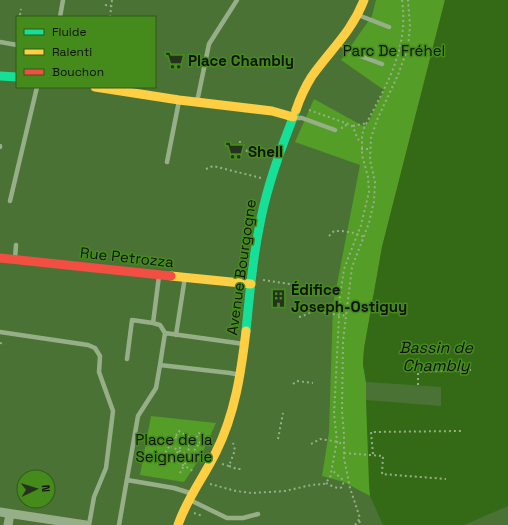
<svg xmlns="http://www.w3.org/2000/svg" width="508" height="525" viewBox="0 0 508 525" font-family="'Space Grotesk',sans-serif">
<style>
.green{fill:#549d27}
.water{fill:#346a15}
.pier{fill:#4b7235}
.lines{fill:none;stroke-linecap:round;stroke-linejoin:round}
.path{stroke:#97af89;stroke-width:2;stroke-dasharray:2 3;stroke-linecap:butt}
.lane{stroke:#97af89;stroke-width:4.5}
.street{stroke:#97af89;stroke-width:9}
.fast{stroke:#16e098;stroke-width:9}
.slow{stroke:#ffcf43;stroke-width:9}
.jam{stroke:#f24e42;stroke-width:9}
.labels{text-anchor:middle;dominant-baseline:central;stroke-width:3;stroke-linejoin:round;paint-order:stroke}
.park-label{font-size:15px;fill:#111;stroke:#458b1c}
.poi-label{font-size:15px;font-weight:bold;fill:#111;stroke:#458b1c;text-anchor:start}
.street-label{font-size:15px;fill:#111;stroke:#458b1c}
.water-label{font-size:16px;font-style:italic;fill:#111;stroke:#458b1c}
</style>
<rect width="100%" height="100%" fill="#4b7235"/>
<path class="green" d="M376 0H445L382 247 364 349 363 364 366 382 370 496 344 482 322 476 329 432 333 305 360 165 295 142 314 99 363 126 368 123 384 90 341 60 372 16Z
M151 416 216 423 200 458 184 482 140 475Z"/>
<path class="water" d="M445 0H508V506L464 525H383L370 496 369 483 366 400V382L363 364 364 349 382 247Z"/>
<path class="pier" d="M366 382 441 387V406L366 400Z"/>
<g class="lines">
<path class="path" d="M105 5 111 6
M20 15 21 9
M110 17 112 0
M309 110 351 125C356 130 355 138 362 143
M353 126 367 123
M341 128 345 127 347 123
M240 141 239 149 248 151
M361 149H370
M206 169 213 166 261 178
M329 236 334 231H342L354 233 364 237
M263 280 297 285
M299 317C305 316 309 312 316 311L347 316
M0 343 5 344
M293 384 297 381 313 383
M418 385V372L471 370
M175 437 191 446
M278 439 283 413
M166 443 193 459 191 461 186 462 180 473
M311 444 320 439 334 441 343 444
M344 453 383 456 382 474 446 479
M165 454 193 471
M373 454 371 432 462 431
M138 457 171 463 187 436
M160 461 179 431 199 444 203 436 211 439
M197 462 193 459 195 456 193 452 199 444
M180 463 199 433 203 436
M222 464 229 466 235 450 233 443
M229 466 237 469H243
M326 483C332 486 345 494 343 480L332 470
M210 484 236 491 252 493 269 492 285 491 311 485 324 484 330 478 337 441 334 414 340 297 344 269 361 225 369 192 368 177 362 155V136L364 128C386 85 409 50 402 0
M194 513 203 516
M359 521 362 525
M355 525 360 518 350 488 344 458V435L342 411 343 341 352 267 369 223 374 201 375 182 370 160 371 138 377 120 398 75 408 47 410 26 408 0"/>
<path class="lane" d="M358 15 389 27
M60 17 63 0
M0 42 17 45
M339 43 355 54 382 64
M197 102 209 44 237 0
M295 118H302L335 130
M0 146V147
M167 162 179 101
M10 201 37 87
M15 259 16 245
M159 276 153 323 160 325 165 333
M0 332 88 345 95 348 100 356 99 372 113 411 106 468 94 497 89 525
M176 335 185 277
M127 359 132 320 153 323
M160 365 165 333 244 344
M127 480 174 488 190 493
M190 500 227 518H243L258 514
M119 525 138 416 156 388 160 365 230 373 240 375"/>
<path class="street" d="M0 512 86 525
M8 525 10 514"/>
<path class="fast" d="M0 76 17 77
M246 331C250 289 254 246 264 205 272 172 284 141 296 110"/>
<path class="slow" d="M95 87 179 100 272 111 293 117
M296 110C300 98 305 87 312 76 331 49 351 33 364 0
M171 276 251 284
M178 525C187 498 204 477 216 452 235 414 241 373 246 331"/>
<path class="jam" d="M0 258 171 276"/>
</g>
<defs>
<symbol id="supermarket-bare" viewBox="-9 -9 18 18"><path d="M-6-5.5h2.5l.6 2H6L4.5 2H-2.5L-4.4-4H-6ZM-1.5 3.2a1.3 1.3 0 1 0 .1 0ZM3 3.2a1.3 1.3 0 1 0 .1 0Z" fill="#25331e" stroke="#458b1c" stroke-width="2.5" paint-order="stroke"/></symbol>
<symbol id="building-bare" viewBox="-9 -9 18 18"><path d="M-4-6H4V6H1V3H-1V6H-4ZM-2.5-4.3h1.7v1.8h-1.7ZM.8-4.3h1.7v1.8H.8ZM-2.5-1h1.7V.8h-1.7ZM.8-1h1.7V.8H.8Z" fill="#25331e" stroke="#458b1c" stroke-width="2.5" paint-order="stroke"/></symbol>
</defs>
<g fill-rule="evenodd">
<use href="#supermarket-bare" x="162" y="48" width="25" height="25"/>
<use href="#supermarket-bare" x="222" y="138" width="25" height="25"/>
<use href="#building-bare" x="266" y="286" width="25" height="25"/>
</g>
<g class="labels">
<g class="park-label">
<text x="394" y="50">Parc De Fréhel</text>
<text x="174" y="439">Place de la<tspan x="174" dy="17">Seigneurie</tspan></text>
</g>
<g class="poi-label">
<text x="188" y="60">Place Chambly</text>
<text x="248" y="151">Shell</text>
<text x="291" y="289">Édifice<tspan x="291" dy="17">Joseph-Ostiguy</tspan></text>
</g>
<g class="street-label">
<text transform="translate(127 257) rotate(6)">Rue Petrozza</text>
<text transform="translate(241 267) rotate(-82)">Avenue Bourgogne</text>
</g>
<g class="water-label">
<text x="436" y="347">Bassin de<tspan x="436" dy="18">Chambly</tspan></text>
</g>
</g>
<rect x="16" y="16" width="140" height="72" fill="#458b1c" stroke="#305a18"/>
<rect x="24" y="29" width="20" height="6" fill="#16e098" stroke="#305a18"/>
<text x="52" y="36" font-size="12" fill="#111111">Fluide</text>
<rect x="24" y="49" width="20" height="6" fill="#ffcf43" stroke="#305a18"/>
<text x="52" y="56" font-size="12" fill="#111111">Ralenti</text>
<rect x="24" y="69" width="20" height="6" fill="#f24e42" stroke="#305a18"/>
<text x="52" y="76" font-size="12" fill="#111111">Bouchon</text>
<g transform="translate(36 489) rotate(86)"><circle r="19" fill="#458b1c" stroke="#305a18"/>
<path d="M0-3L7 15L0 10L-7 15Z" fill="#25331e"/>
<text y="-6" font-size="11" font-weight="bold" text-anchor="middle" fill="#111111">N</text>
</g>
</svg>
